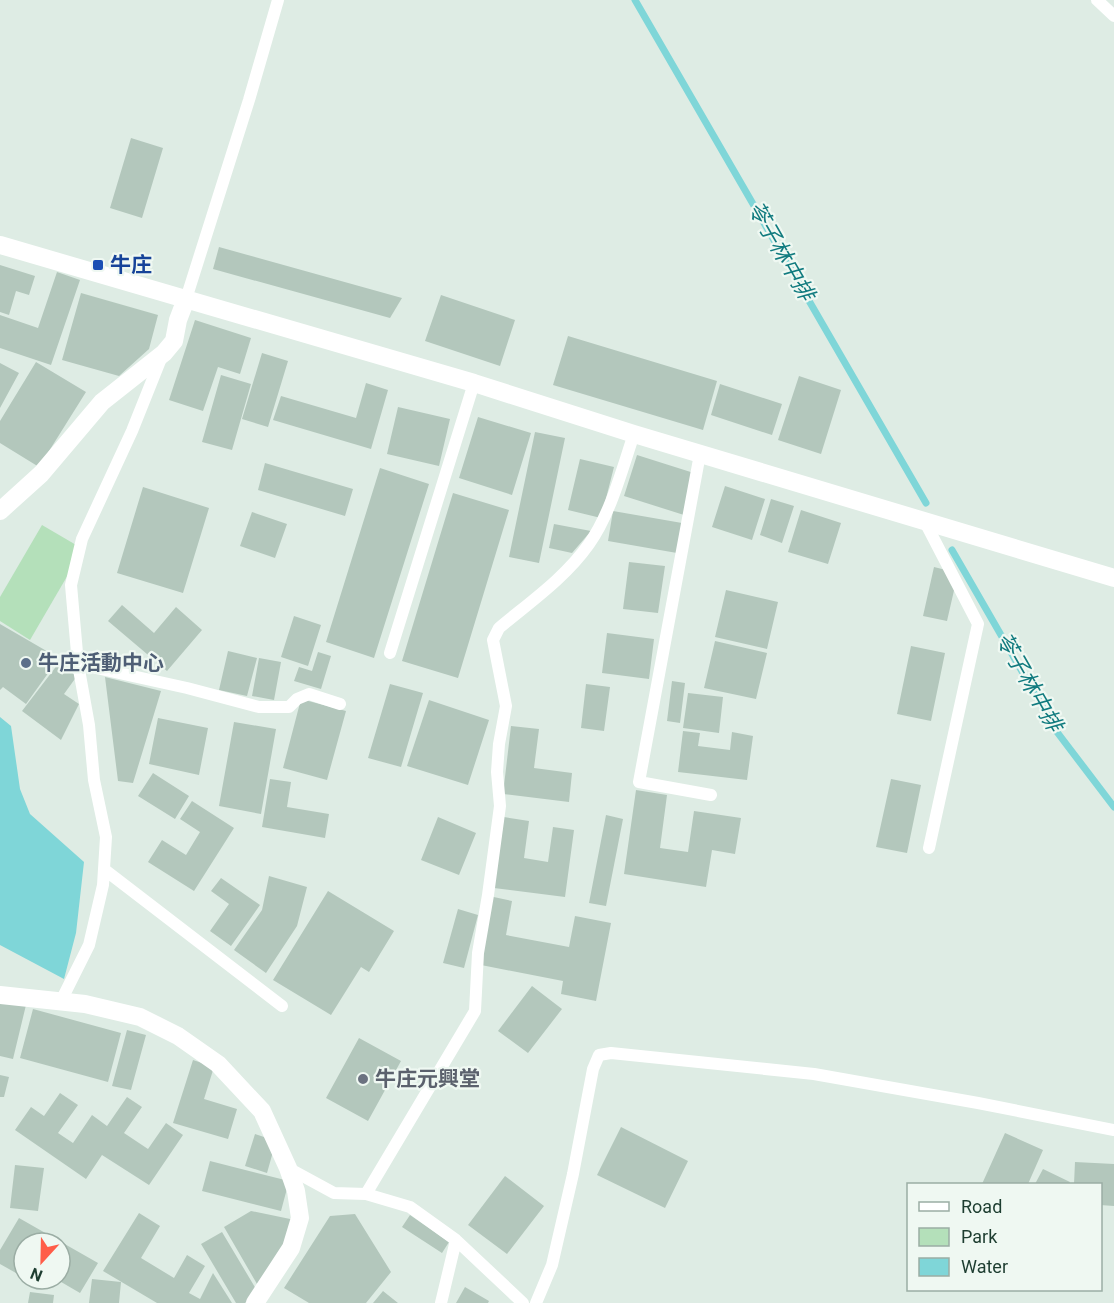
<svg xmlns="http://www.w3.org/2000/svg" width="1114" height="1303" viewBox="0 0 1114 1303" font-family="Roboto,'Noto Sans TC',sans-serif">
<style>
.green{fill:#b4e0ba}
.water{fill:#7fd6d8}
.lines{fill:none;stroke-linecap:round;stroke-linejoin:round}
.stream{stroke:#7fd6d8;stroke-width:7}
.building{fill:#b3c7bc}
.service{stroke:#fff;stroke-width:12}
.tertiary{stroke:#fff;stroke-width:18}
.transit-dot{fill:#1a4fb4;stroke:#eff8f2;stroke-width:2}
.service-dot{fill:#5c6f8a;stroke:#eff8f2;stroke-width:2}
.worship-dot{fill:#6b7280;stroke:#eff8f2;stroke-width:2}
.labels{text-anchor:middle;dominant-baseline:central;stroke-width:4.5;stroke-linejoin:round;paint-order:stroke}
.transit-label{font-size:21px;font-weight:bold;fill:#164399;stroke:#eff8f2;text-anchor:start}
.service-label{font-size:21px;font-weight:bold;fill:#4e5e75;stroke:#eff8f2;text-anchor:start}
.worship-label{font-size:21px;font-weight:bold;fill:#5b616d;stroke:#eff8f2;text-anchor:start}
.water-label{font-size:22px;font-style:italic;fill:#117b7f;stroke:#eff8f2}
</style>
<rect width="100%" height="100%" fill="#deece4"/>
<path class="green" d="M42 525 83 549 30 640 0 621V597Z"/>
<path class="water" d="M0 717 11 726 20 789 30 814 84 862 76 933 64 979 0 945Z"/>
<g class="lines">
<path class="stream" d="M635 0 926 503
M952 550 1057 732 1114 807"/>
</g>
<path class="building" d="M131 138 163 148 142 218 110 208Z
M219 247 402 298 390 318 213 269Z
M0 265 35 276 29 295 16 291 9 315 0 312Z
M57 272 80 280 51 365 0 348V315L38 328Z
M81 293 158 315 149 349 119 376 62 360Z
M441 295 515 320 500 366 425 341Z
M195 320 251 338 240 374 218 367 203 411 169 400Z
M568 336 717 381 703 430 553 385Z
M262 353 288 361 268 427 242 419Z
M36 362 86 392 39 467 0 443V421Z
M0 363 19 373 0 408Z
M221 375 251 384 232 450 202 442Z
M799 376 841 390 821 454 778 440Z
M366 383 388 390 371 449 273 420 281 396 356 418Z
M720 384 782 404 772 435 711 415Z
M398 407 450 419 439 466 387 454Z
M478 417 531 433 512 495 459 478Z
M535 432 565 438 539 563 509 557Z
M637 455 697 474 684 515 624 496Z
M580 459 614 467 601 518 568 510Z
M265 463 353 489 345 516 258 490Z
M380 468 429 484 374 658 326 642Z
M725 486 765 499 752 540 712 527Z
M143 487 209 508 183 593 117 573Z
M453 493 509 510 458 678 402 661Z
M771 499 794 506 782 543 760 535Z
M801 510 841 523 828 564 788 552Z
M613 511 682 523 677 553 608 541Z
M252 512 287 524 275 558 240 546Z
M554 524 591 531 572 553 549 548Z
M629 562 665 566 658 613 623 609Z
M934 567 958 573 947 621 923 616Z
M726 590 778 602 767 649 715 637Z
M122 605 154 633 176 607 202 630 167 671 108 621Z
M294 616 321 625 308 666 281 657Z
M0 624 50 653V662L54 665 26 704 3 687 0 690Z
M607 633 654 639 649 679 602 673Z
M715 641 767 653 756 699 704 688Z
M911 646 945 653 931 721 897 714Z
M228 651 257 658 247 696 219 690Z
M318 652 331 656 321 689 294 681 299 667 312 671Z
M259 658 281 662 274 700 252 696Z
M58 664 77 676 64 694 79 704 61 740 22 711Z
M105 677 161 691 133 783 118 781Z
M672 681 685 683 680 723 667 721Z
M390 684 423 693 401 767 368 758Z
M586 684 610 687 604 731 581 728Z
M688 693 723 697 719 733 683 728Z
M301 699 346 711 327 780 283 768Z
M429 700 489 720 468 785 407 766Z
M158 718 208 728 199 775 149 764Z
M234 722 276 729 261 814 219 806Z
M511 726 539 729 534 768 572 773 569 802 503 794Z
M683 731 700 733 698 746 730 750 732 732 753 736 747 780 678 772Z
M153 773 189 796 175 819 138 796Z
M270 779 291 782 287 807 329 814 325 838 262 827Z
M891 779 921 785 907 853 876 847Z
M636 790 667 795 660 848 688 852 694 811 741 818 735 854 712 850 706 887 624 874Z
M192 801 234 828 194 891 148 862 162 840 186 855 200 832 180 819Z
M606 815 623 819 606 906 589 903Z
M438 817 476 833 459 875 421 860Z
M504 817 529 821 524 858 548 862 553 827 574 830 565 897 494 888Z
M269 876 307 887 297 926 266 973 234 950 262 910Z
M221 878 260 905 231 946 210 931 229 904 211 891Z
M328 891 394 931 369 972 361 967 331 1015 273 980Z
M489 896 512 901 506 935 569 947 575 916 611 923 596 1001 561 994 563 981 476 964Z
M458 909 478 915 464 968 443 963Z
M532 986 562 1009 528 1053 498 1031Z
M0 999 26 1005 13 1059 0 1056Z
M33 1009 121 1033 108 1082 20 1058Z
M127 1030 146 1035 131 1090 112 1086Z
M359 1038 401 1061 368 1121 326 1098Z
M193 1060 214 1067 204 1099 237 1109 228 1139 173 1123Z
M0 1075 9 1077 4 1097H0Z
M60 1093 78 1105 58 1133 73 1143 92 1115 107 1126 127 1097 142 1107 124 1133 148 1149 166 1123 183 1135 149 1185 102 1155 86 1179 15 1130 31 1107 44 1116Z
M621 1127 688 1161 665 1208 597 1175Z
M1005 1133 1043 1150 1028 1184H982Z
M255 1134 276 1141 267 1173 245 1166Z
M210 1161 289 1181 281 1211 202 1191Z
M1075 1162 1114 1164V1206L1100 1205V1184H1074Z
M15 1165 44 1168 38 1211 10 1208Z
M1043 1169 1070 1182 1069 1184H1035Z
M505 1176 544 1206 507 1254 468 1225Z
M251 1211 295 1220 276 1262 257 1284 224 1227Z
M139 1213 160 1226 141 1258 174 1278 187 1255 205 1266 189 1293 200 1299 213 1273 232 1303H157L103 1271Z
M355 1214 391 1272 366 1303H309L284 1288 330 1216Z
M410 1215 449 1242 442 1253 402 1227Z
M19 1218 98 1263 80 1293 56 1279H60V1243H24V1260H23L16 1273 0 1264V1250Z
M222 1232 256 1289 245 1303H236L201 1244Z
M92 1279 121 1282 119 1303H89Z
M465 1287 489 1301 488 1303H456Z
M383 1291 398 1303H373Z
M30 1292 54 1295 53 1303H28Z"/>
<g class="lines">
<path class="service" d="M1097 0 1114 16
M186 299 249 100 278 0
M700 454 639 782 711 795
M925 522 978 624 929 848
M390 653 474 383
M78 664 187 688 259 707H289L297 699 309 694 340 704
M105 870 282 1006
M61 1001 89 945 103 885 106 837 94 780 89 725 78 664 71 585 82 539 132 431 162 356
M288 1168 334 1193 366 1194 410 1207 456 1240 523 1303
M366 1194 475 1011 478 953 488 895 500 806 497 772 499 744 506 706 493 640 499 628C530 602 565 578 589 544 611 513 622 469 634 434
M441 1303 456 1240
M536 1303 552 1265 573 1174 593 1069 599 1055 611 1053 814 1074 978 1103 1114 1130"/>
<path class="tertiary" d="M0 245 474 383 634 434 1114 578
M0 511 41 474 102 402 164 353 174 341 178 320 186 299
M0 995 85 1004 140 1017 178 1036 218 1064 262 1111 288 1168 296 1191 300 1218 291 1248 255 1303"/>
</g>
<rect class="transit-dot" x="92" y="259" width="12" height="12" rx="3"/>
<circle class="service-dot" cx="26" cy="663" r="6"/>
<circle class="worship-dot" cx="363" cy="1079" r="6"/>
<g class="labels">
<g class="transit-label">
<text x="110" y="265">牛庄</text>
</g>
<g class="service-label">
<text x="38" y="663">牛庄活動中心</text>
</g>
<g class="worship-label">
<text x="375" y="1079">牛庄元興堂</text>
</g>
<g class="water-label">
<text transform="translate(781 251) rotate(60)">苓子林中排</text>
<text transform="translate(1029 682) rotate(60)">苓子林中排</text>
</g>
</g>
<rect x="907" y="1183" width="195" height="108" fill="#eff8f2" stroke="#9bada4" stroke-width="1.5"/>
<rect x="919" y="1202" width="30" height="9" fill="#ffffff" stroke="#9bada4" stroke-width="1.5"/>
<text x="961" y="1213" font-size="18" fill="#1d3d30">Road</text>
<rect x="919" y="1228" width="30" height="18" fill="#b4e0ba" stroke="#9bada4" stroke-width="1.5"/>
<text x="961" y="1243" font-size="18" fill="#1d3d30">Park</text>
<rect x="919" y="1258" width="30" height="18" fill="#7fd6d8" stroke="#9bada4" stroke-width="1.5"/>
<text x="961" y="1273" font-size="18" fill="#1d3d30">Water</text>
<g transform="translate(42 1261) rotate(202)"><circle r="28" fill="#eff8f2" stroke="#9bada4" stroke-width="1.5"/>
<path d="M0-4.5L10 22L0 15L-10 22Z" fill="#ff5d49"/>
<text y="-9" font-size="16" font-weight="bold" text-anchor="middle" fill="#1d3d30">N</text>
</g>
</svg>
